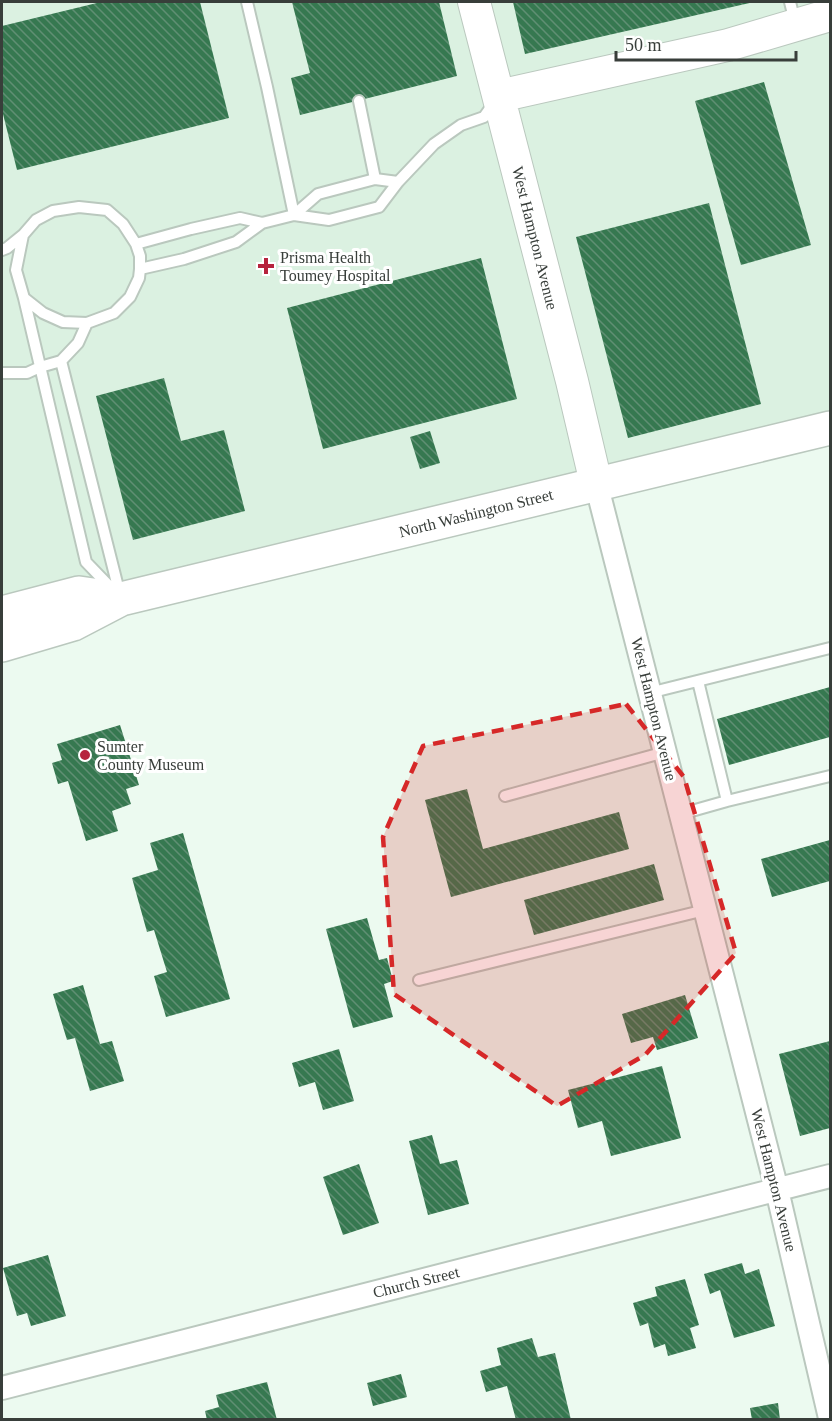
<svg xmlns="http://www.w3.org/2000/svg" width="832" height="1421" viewBox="0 0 832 1421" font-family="Georgia,serif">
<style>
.built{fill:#dbf1e1}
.building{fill:url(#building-back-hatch)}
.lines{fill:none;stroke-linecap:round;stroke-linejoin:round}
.lane-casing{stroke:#bac8be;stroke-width:14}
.street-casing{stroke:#bac8be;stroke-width:26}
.secondary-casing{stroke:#bac8be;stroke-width:34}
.primary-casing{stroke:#bac8be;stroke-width:36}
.lane{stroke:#fff;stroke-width:10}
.street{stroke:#fff;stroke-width:22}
.secondary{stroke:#fff;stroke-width:32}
.primary{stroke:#fff;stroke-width:33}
.marked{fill:#d62828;fill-opacity:0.2;stroke:#d62828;stroke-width:4.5;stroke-dasharray:12 8;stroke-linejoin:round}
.poi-dot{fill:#b6233d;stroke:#fff;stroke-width:2}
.labels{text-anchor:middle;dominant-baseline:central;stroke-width:6;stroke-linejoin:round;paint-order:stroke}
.street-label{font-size:16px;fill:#383e3a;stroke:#fff}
.poi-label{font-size:16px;fill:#383e3a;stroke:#fff;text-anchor:start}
</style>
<defs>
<pattern id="building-back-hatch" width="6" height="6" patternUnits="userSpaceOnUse" patternTransform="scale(1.5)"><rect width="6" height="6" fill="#367850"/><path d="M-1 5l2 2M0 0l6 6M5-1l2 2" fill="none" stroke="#608f73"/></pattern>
</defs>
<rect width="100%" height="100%" fill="#ecfaf0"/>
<path class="built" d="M2 2H830V429L2 632Z"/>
<path class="building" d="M101 2H200L229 118 17 170 2 110V26Z
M292 2H439L457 76 300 115 291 78 310 73Z
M513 2H754L525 54Z
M764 82 811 245 741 265 695 101Z
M709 203 761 404 628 438 576 237Z
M481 258 517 399 323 449 287 308Z
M164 378 181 441 224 430 245 511 133 540 96 396Z
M430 431 440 463 420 469 410 437Z
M830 687V737L729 765 717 719Z
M120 725 139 785 126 789 131 804 112 811 118 831 86 841 68 781 58 784 52 763 62 760 57 744Z
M467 789 483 849 619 812 629 849 451 897 425 800Z
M183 833 230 999 166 1017 154 976 167 972 154 930 147 932 132 878 158 870 150 843Z
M830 840V881L772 897 761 859Z
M654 864 664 900 534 935 524 900Z
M367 918 379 960 387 958 393 981 384 984 393 1017 353 1028 326 929Z
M83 985 100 1044 112 1041 124 1081 90 1091 75 1038 67 1040 53 994Z
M685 995 698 1038 657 1050 653 1037 631 1043 622 1014Z
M830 1041V1128L800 1136 779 1054Z
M339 1049 354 1101 323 1110 315 1082 299 1087 292 1063Z
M662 1066 681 1138 611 1156 602 1121 578 1128 568 1090Z
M432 1135 440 1164 457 1160 469 1204 428 1215 409 1141Z
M359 1164 379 1223 343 1235 323 1177Z
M48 1255 66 1316 31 1326 27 1313 17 1316 3 1268Z
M742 1263 745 1274 759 1269 775 1326 734 1338 720 1290 710 1294 704 1274Z
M685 1279 699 1325 690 1328 696 1348 668 1356 665 1344 654 1348 648 1323 640 1326 633 1303 657 1296 655 1287Z
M532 1338 538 1357 555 1353 571 1420H516L507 1386 486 1392 480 1371 501 1365 497 1348Z
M401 1374 407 1397 373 1406 367 1383Z
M267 1382 277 1420H207L205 1411 219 1407 216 1395Z
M778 1403 780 1420H752L750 1408Z"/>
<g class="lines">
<defs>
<path id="lane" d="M247 2 267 87 294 215
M790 2 795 22
M359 101 375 179
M79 207 107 210 123 224 136 244 140 256V269L139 278 130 297 114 313 87 323 63 322 43 313 24 298 16 270 23 235 36 220 53 211Z
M294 215 329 220 379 207 398 182 434 144 461 125 484 117 494 103
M136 244 191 229 240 218 262 223
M2 250 7 248 23 235
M140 269 184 259 236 242 262 223 294 215 318 194 375 179 398 182
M24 298 86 562 113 590
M87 323 78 343 61 361 120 595
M2 373H27L40 367 61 361
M698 681 727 801
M649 693 830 648
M505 796 665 752
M681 814 727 801 830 776
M419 980 705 910"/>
<path id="street" d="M596 483 777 1190 830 1418
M2 1388 830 1176"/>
<path id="secondary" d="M474 2 572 381 596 483
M499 96 728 45 830 15"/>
<path id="primary" d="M2 613 79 593 121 599
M2 645 73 624 121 599 830 428"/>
</defs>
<use href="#lane" class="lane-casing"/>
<use href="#street" class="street-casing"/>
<use href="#secondary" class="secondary-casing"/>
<use href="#primary" class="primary-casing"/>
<use href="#lane" class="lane"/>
<use href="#street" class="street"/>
<use href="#secondary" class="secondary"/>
<use href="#primary" class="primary"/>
</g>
<path class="marked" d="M626 704 684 777 736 953 645 1055 557 1106 394 994 383 837 423 746Z"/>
<g class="poi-dot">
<path d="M263 257h6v6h6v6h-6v6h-6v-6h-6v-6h6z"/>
<circle cx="85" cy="755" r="6"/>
</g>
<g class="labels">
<g class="street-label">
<text transform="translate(535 238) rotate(76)">West Hampton Avenue</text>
<text transform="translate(476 513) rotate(-14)">North Washington Street</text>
<text transform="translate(654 709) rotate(76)">West Hampton Avenue</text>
<text transform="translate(774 1180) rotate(76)">West Hampton Avenue</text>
<text transform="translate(416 1282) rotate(-14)">Church Street</text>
</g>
<g class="poi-label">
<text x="280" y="257">Prisma Health<tspan x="280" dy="18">Toumey Hospital</tspan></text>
<text x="97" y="746">Sumter<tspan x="97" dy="18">County Museum</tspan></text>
</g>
</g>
<rect width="832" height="1421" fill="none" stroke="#383e3a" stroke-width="6"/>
<path d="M616 51v9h180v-9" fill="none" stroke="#383e3a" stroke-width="3"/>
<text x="625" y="51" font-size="18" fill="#383e3a" stroke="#ffffff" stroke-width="4.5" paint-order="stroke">50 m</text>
</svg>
